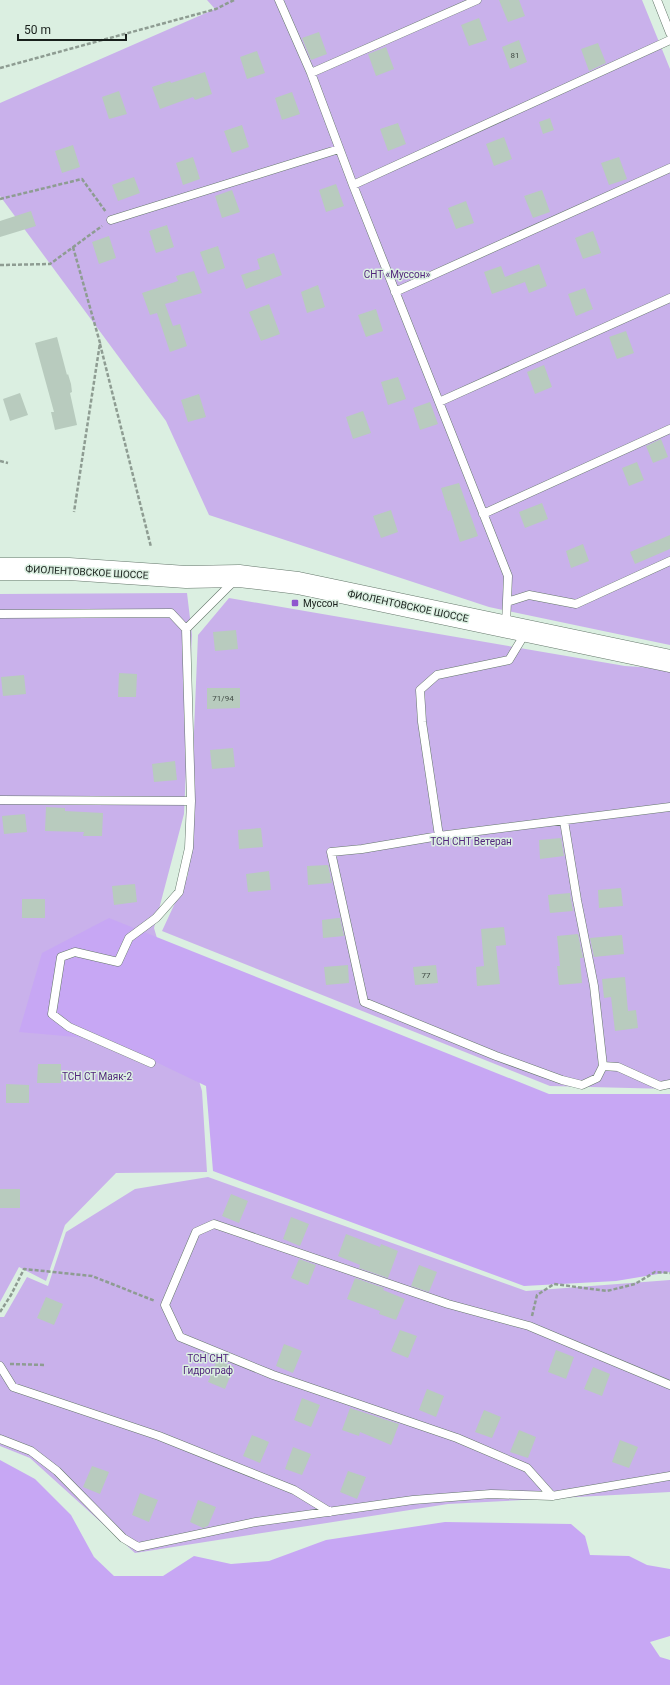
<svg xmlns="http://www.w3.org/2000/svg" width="670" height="1685" viewBox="0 0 670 1685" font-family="Roboto,sans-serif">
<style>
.green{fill:#c9b1eb}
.forest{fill:#c7a7f4}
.building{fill:#b8cbbe}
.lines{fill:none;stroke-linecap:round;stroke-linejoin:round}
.lane-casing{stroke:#65776b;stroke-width:9}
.secondary-casing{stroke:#65776b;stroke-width:23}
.path{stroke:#8e9c92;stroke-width:2.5;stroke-dasharray:4 2;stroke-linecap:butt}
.lane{stroke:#fff;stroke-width:8}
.secondary{stroke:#fff;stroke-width:22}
.poi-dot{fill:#9057ce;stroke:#dbefe1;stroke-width:1.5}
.labels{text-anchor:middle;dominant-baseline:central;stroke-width:3;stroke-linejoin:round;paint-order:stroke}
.number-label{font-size:8px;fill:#404a44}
.park-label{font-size:10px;fill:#51257c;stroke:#dbefe1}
.street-label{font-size:10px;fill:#181f1b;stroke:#dbefe1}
.poi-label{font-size:10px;fill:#181f1b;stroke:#dbefe1;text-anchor:start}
</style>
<rect width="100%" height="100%" fill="#dbefe1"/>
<path class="green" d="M207 0H642L670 69V645L489 607 209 515 166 421 0 196V103L215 9Z
M187 593 192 635 184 814 154 928 202 1091 207 1172 116 1173 65 1225 46 1281 19 1267 0 1302V594Z
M229 598 625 666 670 669V1089L550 1086 162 931 188 875 198 635Z
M208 1177 526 1291 670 1280V1492L448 1504 135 1553 30 1458 0 1446V1317H4L27 1277 48 1286 66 1232 135 1189Z"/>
<path class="forest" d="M109 918 549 1094H670V1272L616 1281 524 1286 213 1171 206 1086 110 1040 19 1032 42 953Z
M0 1460 35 1479 71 1515 94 1557 114 1576H163L194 1556 231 1564 269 1561 326 1540 445 1522 571 1524 585 1536 590 1555 629 1556 647 1565 670 1569V1636L650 1642 660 1657 670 1660V1685H0Z"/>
<path class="building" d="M499 0H519L525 16 508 22Z
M479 18 487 40 469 46 461 25Z
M319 32 327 54 311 60 302 38Z
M519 40 527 62 510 69 502 47Z
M598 43 606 63 589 71 581 49Z
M386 47 394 69 376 76 368 54Z
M257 51 265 73 247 79 240 57Z
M205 72 212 94 195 100 193 97 160 109 152 87 170 81 171 83Z
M119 91 127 114 109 119 102 97Z
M292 92 300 114 282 120 275 98Z
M550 118 554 130 543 134 539 122Z
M398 123 406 144 388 151 380 129Z
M242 125 249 147 232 153 224 131Z
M504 137 512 159 494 166 486 144Z
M73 145 80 167 62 173 55 151Z
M193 157 200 179 183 185 176 163Z
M619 157 627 179 609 185 601 163Z
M134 177 140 193 118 201 112 185Z
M336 184 344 206 326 212 319 190Z
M232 190 240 212 222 218 215 196Z
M542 190 550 212 533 218 524 196Z
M466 201 474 223 456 229 448 208Z
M31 211 36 226 0 237V221Z
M167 225 174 247 156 253 149 231Z
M593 231 601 253 583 259 575 238Z
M109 236 116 258 99 264 92 242Z
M218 246 225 268 208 274 200 252Z
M274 253 282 275 246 289 241 275 260 269 257 259Z
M539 264 547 286 529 293 525 282 492 294 484 272 501 266 505 277Z
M194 271 202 293 165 304 173 326 180 324 187 346 170 352 157 313 150 315 142 293 178 281 176 276Z
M318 285 325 307 307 313 301 292Z
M585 288 593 309 576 316 568 294Z
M269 304 280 334 261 341 249 312Z
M376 309 383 331 366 337 358 315Z
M626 331 634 353 617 359 609 337Z
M57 337 67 375 68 374 71 384 72 392 70 393 77 425 55 430 51 412H54L35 343Z
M544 365 552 387 535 394 527 372Z
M398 377 406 399 388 405 381 382Z
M20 393 28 415 10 421 3 399Z
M199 394 206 417 188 422 181 400Z
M430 402 438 424 420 430 413 408Z
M363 411 371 433 353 439 346 417Z
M661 439 668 457 653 463 646 446Z
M637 462 644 480 629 486 622 468Z
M459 483 478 536 460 542 450 510 448 511 441 488Z
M542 503 548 519 525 528 519 512Z
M391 510 398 532 381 538 373 516Z
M670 535V549L635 564 630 552Z
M583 544 589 561 571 568 566 551Z
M236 630 238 649 215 651 213 632Z
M119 673 137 674 136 697H118Z
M24 675 26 694 3 696 1 677Z
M207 688H240V708L207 709Z
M233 748 235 767 212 769 210 750Z
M175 761 177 780 154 782 152 764Z
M46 807 65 808V811L103 813 102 836H83L84 832 45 831Z
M25 814 27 832 4 834 2 816Z
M261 828 263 847 239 849 238 830Z
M561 838 564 856 540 859 539 840Z
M328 865 332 883 308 885 307 866Z
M269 871 271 890 248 892 246 874Z
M135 884 137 902 114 905 112 886Z
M621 888 623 906 599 908 598 890Z
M570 893 573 911 550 913 548 895Z
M22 899H45V918H22Z
M338 918H340L344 936 323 938 322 920Z
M504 927 506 945 496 946 500 984 477 986 476 967 484 966 481 929Z
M578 934 583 958H580L582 983 559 985 557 966H560L557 936Z
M622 935 624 954 594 957 590 938Z
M348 965 349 983 326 985 324 967Z
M436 965 438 983 415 985 413 967Z
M625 977 628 1011 636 1010 638 1028 615 1031 611 997 604 998 602 979Z
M38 1064H61V1083H37Z
M6 1084 29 1085V1103H6Z
M0 1189H20V1208H0Z
M231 1194 248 1201 239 1223 222 1216Z
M291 1217 309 1224 300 1246 283 1239Z
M346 1234 380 1247 381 1244 398 1251 388 1278 359 1268 360 1265 338 1256Z
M299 1259 316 1265 308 1285 291 1278Z
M419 1265 437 1272 429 1292 411 1286Z
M355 1278 384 1288 383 1290 405 1299 396 1320 379 1314 380 1311 347 1299Z
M46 1297 63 1304 54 1325 37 1318Z
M400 1330 417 1336 408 1358 391 1351Z
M284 1344 302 1351 293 1373 276 1366Z
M556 1350 574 1357 566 1379 548 1372Z
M217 1360 234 1367 225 1389 208 1382Z
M593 1367 610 1374 602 1396 584 1389Z
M427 1389 444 1396 436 1417 419 1410Z
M302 1398 320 1405 311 1427 294 1420Z
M350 1408 399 1424 391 1445 360 1432 359 1436 342 1430Z
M484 1410 501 1417 492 1438 475 1432Z
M519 1430 536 1437 528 1458 510 1452Z
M252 1435 269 1442 260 1463 243 1456Z
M620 1440 638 1447 629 1468 612 1462Z
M293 1447 311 1454 302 1475 285 1469Z
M92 1466 109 1472 100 1494 83 1487Z
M348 1471 366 1477 357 1499 340 1492Z
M140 1493 158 1500 149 1522 132 1515Z
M198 1500 216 1507 208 1526 203 1528 190 1522Z"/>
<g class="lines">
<defs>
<path id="lane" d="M279 0 311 73 353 185 508 576 506 625
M657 0 670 33
M311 73 477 0
M353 185 670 40
M111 220 339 149
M395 292 670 168
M439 402 670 298
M483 514 670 429
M507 602 529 595 576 604 670 561
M0 614 171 613 186 629
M0 800 191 801
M670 807 439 836 362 849 331 852 364 1002 496 1056 562 1080 582 1085 597 1078 603 1066 618 1067 660 1086 670 1084
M564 821 577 900 594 986 603 1066
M439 836 422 722 420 690 437 675 509 660 526 632
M151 1063 69 1027 52 1014 61 957 75 952 118 962 129 938 156 918 179 892 189 848 191 801 186 629 234 581
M0 1366 13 1387 159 1436 294 1490 330 1512
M670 1385 529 1326 448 1304 214 1224 196 1232 165 1305 180 1337 273 1375 457 1438 527 1468 552 1496 670 1476
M0 1439 31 1451 57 1471 123 1538 138 1547 256 1522 413 1500 491 1494 552 1496"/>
<path id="secondary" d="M0 569H69L186 577 239 576 298 583 670 661"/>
</defs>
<use href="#lane" class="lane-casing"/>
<use href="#secondary" class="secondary-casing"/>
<path class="path" d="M0 68 216 9 234 0
M0 199 82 179 106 212
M73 247 100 343 74 512
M0 265 50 264 102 226
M100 344 151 547
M0 461 8 463
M0 1312 11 1295 24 1269 92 1276 155 1301
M532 1316 537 1295 554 1284 607 1291 635 1284 655 1272 670 1273
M10 1364 46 1365"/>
<use href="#lane" class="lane"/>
<use href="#secondary" class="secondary"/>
</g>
<rect class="poi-dot" x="291" y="599" width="8" height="8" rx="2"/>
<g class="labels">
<g class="number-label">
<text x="515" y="55">81</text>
<text x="223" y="698">71/94</text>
<text x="426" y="975">77</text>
</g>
<g class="park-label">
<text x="397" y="274">СНТ «Муссон»</text>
<text x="471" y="841">ТСН СНТ Ветеран</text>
<text x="97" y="1076">ТСН СТ Маяк-2</text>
<text x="208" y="1358">ТСН СНТ<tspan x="208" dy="12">Гидрограф</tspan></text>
</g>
<g class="street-label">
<text transform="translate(87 572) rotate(3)">ФИОЛЕНТОВСКОЕ ШОССЕ</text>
<text transform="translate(408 606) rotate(12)">ФИОЛЕНТОВСКОЕ ШОССЕ</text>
</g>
<g class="poi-label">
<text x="303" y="603">Муссон</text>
</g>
</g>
<path d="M18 34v6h108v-6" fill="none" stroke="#181f1b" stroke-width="2"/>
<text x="24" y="34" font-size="12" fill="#181f1b" stroke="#dbefe1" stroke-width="3" paint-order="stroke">50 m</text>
</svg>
